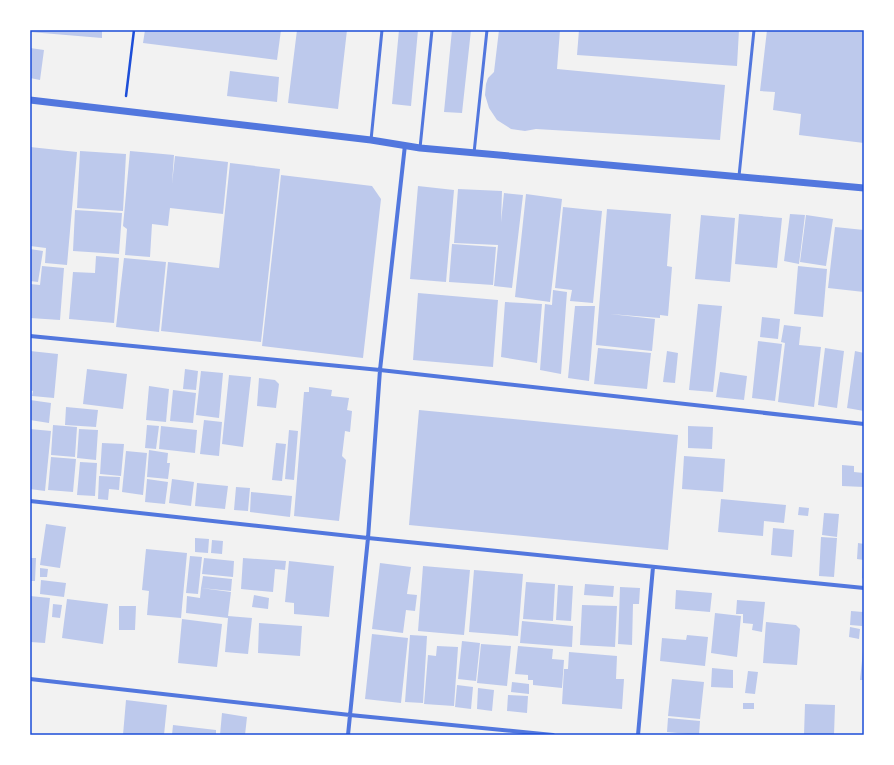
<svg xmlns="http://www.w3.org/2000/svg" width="894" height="765" viewBox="0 0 894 765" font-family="'Varela Round',sans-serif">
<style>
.building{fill:#bdc9ec}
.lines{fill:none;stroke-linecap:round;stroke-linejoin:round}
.path{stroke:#1d4ed8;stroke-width:2.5}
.service{stroke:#5277de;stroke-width:3}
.minor{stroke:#5277de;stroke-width:4}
.tertiary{stroke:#5277de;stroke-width:7}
.neatline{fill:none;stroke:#1d4ed8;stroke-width:1.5}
</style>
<rect width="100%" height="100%" fill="#f2f2f2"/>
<path class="building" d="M30 30H102V38L30 32Z
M145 30H281L277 60 143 43Z
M297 30H347L338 109 288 103Z
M399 30H418L411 106 392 104Z
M452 30H471L462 113 444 112Z
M499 30H560L557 69 725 85 720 140 536 129 525 131 511 129 497 120 489 108 485 95 486 84 488 78 494 72Z
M579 30H739L737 66 577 55Z
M767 30H864V143L799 135 801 114 773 110 775 92 760 91Z
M30 48 44 50 40 80 30 78Z
M230 71 279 77 277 102 227 96Z
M30 147 77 152 67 265 45 263 46 248 30 246Z
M80 151 126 154 123 211 77 208Z
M130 151 174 155 172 184 175 156 228 162 223 214 170 208 168 226 152 224 150 257 125 255 127 229 123 226Z
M230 163 280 169 261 342 161 331 168 262 219 268Z
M281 175 372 186 381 199 363 358 262 346Z
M418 186 454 190 446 282 410 279Z
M458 189 502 191 501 222 504 193 523 195 512 288 494 286 498 245 454 243Z
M526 194 562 199 550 302 515 297Z
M563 207 602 211 593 303 570 301 572 290 555 288Z
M607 209 671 214 667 266 672 267 668 316 660 315V318L610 314 655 319 652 351 596 345Z
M75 210 122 213 119 254 73 251Z
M739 214 782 218 777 268 735 264Z
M790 214 805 215 799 264 784 261Z
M701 215 735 218 730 282 695 279Z
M806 215 833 219 826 266 800 262Z
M835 227 864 230V292L828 288Z
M452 244 496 247 493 285 449 282Z
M30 249 43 251 38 282 30 281Z
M96 256 119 258 114 323 69 319 73 272 95 273Z
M124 258 166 262 159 332 116 327Z
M42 266 64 268 60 320 30 318V284L40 285Z
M798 266 827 269 823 317 794 314Z
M553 290 567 292 561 374 540 370 545 304 552 305Z
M418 293 498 300 493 367 413 360Z
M505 302 542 304 537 363 501 357Z
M698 304 722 306 713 392 689 390Z
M575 306H595L589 381 568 378Z
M762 317 780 319 778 339 760 337Z
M784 325 801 327 799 345 821 347 814 407 778 402 785 343 781 342Z
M758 341 782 344 775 401 752 398Z
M598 348 651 353 647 389 594 384Z
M825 348 844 351 837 408 818 405Z
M30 351 58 354 54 398 32 396 33 391 30 390Z
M667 351 678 353 675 383 663 382Z
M855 351 864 353V411L847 408Z
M87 369 127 374 123 409 83 404Z
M185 369 198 371 196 390 183 389Z
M201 371 223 373 219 418 196 415Z
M720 372 747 376 744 400 716 397Z
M229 375 251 377 243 447 222 444Z
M259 378 275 380 279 384 276 408 257 406Z
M149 386 169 389 166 422 146 420Z
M309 387 332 390 331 396 349 398 347 410 352 411 350 432 345 431 342 456 346 460 339 521 294 516 304 392H309Z
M173 390 196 393 193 423 170 421Z
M30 400 51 403 49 423 30 420Z
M66 407 98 410 96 427 65 425Z
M419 410 678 435 668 550 409 525Z
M204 420 222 422 219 456 200 454Z
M53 425 77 427 75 457 51 455Z
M147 425 159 426 156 449 145 448Z
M161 426 197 430 195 453 159 449Z
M688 426 713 427 712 449 688 448Z
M30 429 51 431 45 491 30 489Z
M79 429 98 430 96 460 77 458Z
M289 430 298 431 294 480 285 479Z
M102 443 124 444 121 476 100 474Z
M276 443 286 444 282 481 272 480Z
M149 450 168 453 167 463H170L168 479 147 477Z
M126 451 147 453 143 495 122 492Z
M684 456 725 459 723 492 682 489Z
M51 457 76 459 73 492 48 490Z
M80 462 97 463 95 496 77 495Z
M842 465 854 466V472L864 473V487L842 486Z
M99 476 120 477 119 490 109 489 108 500 98 499Z
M147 479 168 482 165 504 145 502Z
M172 479 194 482 191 506 169 503Z
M197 483 228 486 225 509 195 506Z
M236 487 250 488 248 511 234 510Z
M251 492 292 496 290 517 250 512Z
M721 499 786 505 784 523 764 521 763 536 718 532Z
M799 507 809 508 808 516 798 515Z
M824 513 839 514 837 537 822 535Z
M46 524 66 527 60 568 40 565Z
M773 528 794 530 792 557 771 555Z
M821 537 837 538 834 577 819 576Z
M195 538 209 539 208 553 195 552Z
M212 540 223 541 222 554 211 553Z
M858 543 864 544V560L857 559Z
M146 549 187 553 181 618 147 615 149 591 142 590Z
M190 556 202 557 198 594 186 593Z
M30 558H36L35 581H30Z
M204 558 234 561 233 577 202 574Z
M243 558 286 561 285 570 275 569 273 592 241 589Z
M289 561 334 566 329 617 294 614V603L285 602Z
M380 563 411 567 407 594 417 595 415 611 406 610 403 633 372 629Z
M863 563H864V579L862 578Z
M423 566 470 570 464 635 418 631Z
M40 568 48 569 47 577H40Z
M474 570 523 574 518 636 469 632Z
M203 576 232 579 231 591 201 588Z
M41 580 66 583 64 597 40 594Z
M526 582 555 584 553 621 523 619Z
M585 584 614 586 613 597 584 595Z
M558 585 573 586 571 621 556 620Z
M620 587 640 588 639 604H633L632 645 618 644Z
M201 588 231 592 228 616 252 618 248 654 225 652 228 618 186 613 187 596 200 598Z
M676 590 712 593 710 612 675 609Z
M254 595 269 598 268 609 252 607Z
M30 596 50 598 45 643 30 642Z
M67 599 108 604 103 644 62 638Z
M737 600 765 602 762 632 752 630 753 624 743 623V614H736Z
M53 604 62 605 60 618 52 617Z
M582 605 617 606 615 647 580 645Z
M119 606H136L135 630H119Z
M851 611 863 612 862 626 850 625Z
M715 613 741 616 737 657 711 653Z
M182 619 222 624 217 667 178 663Z
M522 621 573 626 572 647 520 643Z
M766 622 796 625 800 629 797 665 763 663Z
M259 623 302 626 300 656 258 653Z
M850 627 860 629 859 639 849 637Z
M372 634 408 638 401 703 365 699Z
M410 635 427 636 423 703 405 702Z
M687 635 708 637 705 666 660 661 662 638 686 640Z
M462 641 480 643 476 681 458 679Z
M481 644 511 646 507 686 477 683Z
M437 646 458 647 454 706 424 704 428 655 436 656Z
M518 646 553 649 552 659 564 660 562 688 533 685V680H528V675L515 674Z
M863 651 864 652V680H860Z
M569 652 617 656 616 679H624L622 709 562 704 564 669H568Z
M712 668 733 670V688L711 687Z
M748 671 758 672 755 694 745 693Z
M672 679 704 682 700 719 668 716Z
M512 682 529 684V694L511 692Z
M457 685 473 687 471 709 455 707Z
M478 688 494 690 492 711 477 709Z
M508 695 528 696 527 713 507 711Z
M126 700 167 705 164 735H123Z
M743 703H754V709H743Z
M805 704 835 705 834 735H804Z
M222 713 247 717 245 735H220Z
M668 718 700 721 699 735 667 732Z
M173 725 216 730V735H172Z"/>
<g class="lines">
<path class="path" d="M126 96 134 30"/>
<path class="service" d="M371 140 382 30
M420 148 432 30
M474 153 487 30
M739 176 754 30"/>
<path class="minor" d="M30 336 380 370 864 424
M30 501 368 538 864 588
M30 679 350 715 553 735
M348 735 368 538 380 370 405 145
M638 735 653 567"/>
<path class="tertiary" d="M30 100 371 140 420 148 864 188"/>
</g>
<rect width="894" height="765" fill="none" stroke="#ffffff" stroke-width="62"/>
<rect x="31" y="31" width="832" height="703" class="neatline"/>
</svg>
